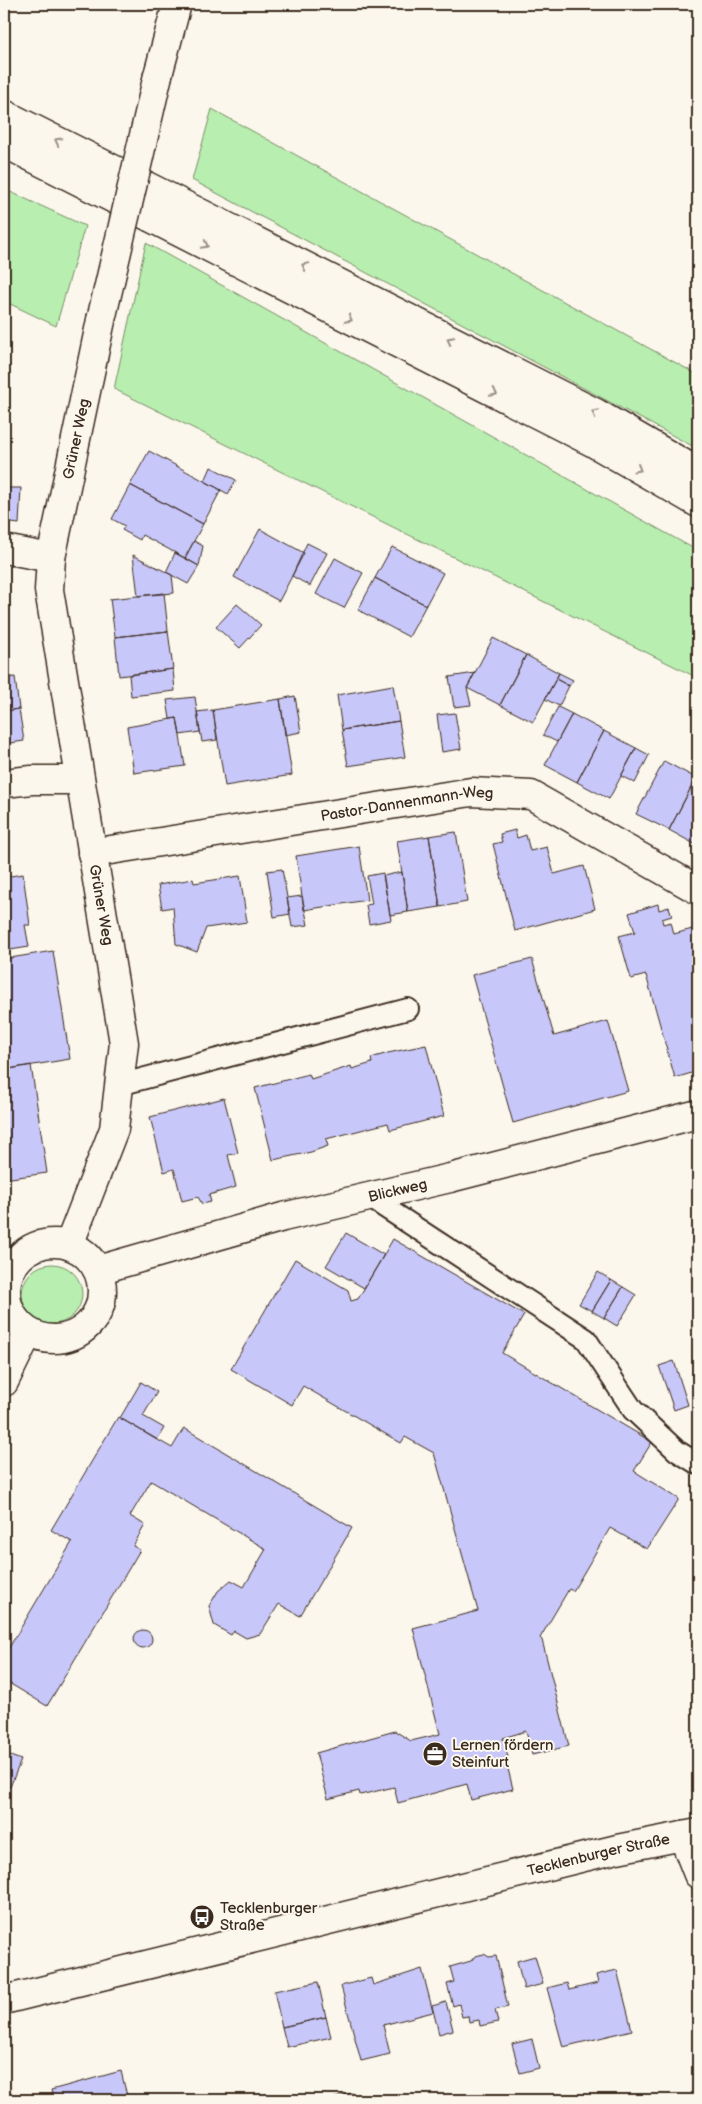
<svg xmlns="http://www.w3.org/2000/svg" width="702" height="2104" viewBox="0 0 702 2104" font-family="'Balsamiq Sans',sans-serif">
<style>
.green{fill:#b8eeb0;stroke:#7a8c67}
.building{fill:#c8c7fa;stroke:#3b2a1e}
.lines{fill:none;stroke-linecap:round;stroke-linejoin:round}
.lane-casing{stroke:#3b2a1e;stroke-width:24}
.street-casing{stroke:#3b2a1e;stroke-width:31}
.secondary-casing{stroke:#3b2a1e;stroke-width:31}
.highway-casing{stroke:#3b2a1e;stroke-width:31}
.lane{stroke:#fbf7ec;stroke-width:20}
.street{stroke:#fbf7ec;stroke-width:28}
.secondary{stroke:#fbf7ec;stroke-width:28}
.highway{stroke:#fbf7ec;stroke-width:28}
.street-bridge-casing{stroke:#3b2a1e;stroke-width:31;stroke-linecap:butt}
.street-bridge{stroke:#fbf7ec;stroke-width:28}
.oneway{stroke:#9b9085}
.labels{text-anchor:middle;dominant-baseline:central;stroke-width:4;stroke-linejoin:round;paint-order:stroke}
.street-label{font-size:15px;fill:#3b2a1e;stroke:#fbf7ec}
.poi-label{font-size:15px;fill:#3b2a1e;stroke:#fbf7ec;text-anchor:start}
</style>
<rect width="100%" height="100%" fill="#fbf7ec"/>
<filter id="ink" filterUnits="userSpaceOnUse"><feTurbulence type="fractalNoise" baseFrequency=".02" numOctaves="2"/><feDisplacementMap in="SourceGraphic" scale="10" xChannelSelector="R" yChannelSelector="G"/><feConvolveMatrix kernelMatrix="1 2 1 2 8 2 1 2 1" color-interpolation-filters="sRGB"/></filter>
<g filter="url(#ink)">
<path class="green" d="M212 109 698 375V449L192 180Z
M4 189 85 226 56 326 4 301Z
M146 243 698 551V678L114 389Z
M22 1294a30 30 0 1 1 60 0a30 30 0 1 1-60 0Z"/>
<path class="building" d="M4 440 8 468 4 469Z
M149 451 221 490 203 524 130 485Z
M211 467 236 480 228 494 205 481Z
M130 485 203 524 185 558 142 535 140 540 122 530 125 526 112 519Z
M6 488H21L19 524 4 522Z
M260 529 304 553 279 601 234 577Z
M194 541 203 546 199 566 185 558Z
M307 543 327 553 310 586 292 576Z
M392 547 443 573 426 605 375 578Z
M175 553 199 566 188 584 166 572Z
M133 555 172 575 174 593 138 596Z
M335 558 363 573 344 608 316 594Z
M375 578 426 605 409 637 358 610Z
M164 593 168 631 115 637 110 599Z
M237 604 261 625 240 648 216 627Z
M4 617 8 646 4 647Z
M168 631 173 669 119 676 115 637Z
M493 638 526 655 500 705 467 688Z
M526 655 559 673 533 722 500 705Z
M173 669 175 691 131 696 129 675Z
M475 673 467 688 471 705 454 707 449 677Z
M559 673 573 680 569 686 556 679Z
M15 677 19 709 4 711V678Z
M556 679 569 686 559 706 545 699Z
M393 685 399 721 342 730 337 695Z
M295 696 301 732 285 735 280 699Z
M195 697 200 732 180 735 177 718 170 719 167 700Z
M280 699 292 775 225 786 213 710Z
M558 707 572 714 557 742 543 735Z
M19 709 24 741 4 744V711Z
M213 710 217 740 202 742 197 712Z
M455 713 461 749 442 752 437 715Z
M572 714 604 731 577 782 545 765Z
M177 718 185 766 134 773 127 727Z
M399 721 405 757 348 766 342 730Z
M604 731 636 748 609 799 577 782Z
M636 748 649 755 635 783 621 776Z
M664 761 696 778 669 830 636 814Z
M696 778 698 779V846L669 830Z
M515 830 517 838 526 835 530 851 547 847 554 874 584 866 595 909 515 931 493 844 502 842 500 834Z
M456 832 467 902 440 907 429 836Z
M429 836 440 907 408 912 397 841Z
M359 846 367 900 304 910 296 856Z
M282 869 290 914 274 917 267 871Z
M402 872 408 912 390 915 383 876Z
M383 873 391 920 369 924 366 905 372 904 367 876Z
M23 874 30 925H25L29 947 4 951V877Z
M240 876 247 922 206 928 197 952 176 944 173 907 162 909 158 885 193 879 194 883Z
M302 896 308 925 292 927 287 898Z
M658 904 659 910 669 907 672 916 662 919 663 924 671 922 674 934 696 928 698 934V1071L675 1078 646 975 631 979 619 936 635 932 629 913Z
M53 951 70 1059 9 1069 4 1034V959Z
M532 959 554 1036 608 1021 628 1091 513 1123 472 975Z
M426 1045 444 1116 390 1130 388 1123 326 1139 328 1146 311 1152 273 1160 255 1088 309 1074 311 1079 351 1066 352 1069 372 1063 371 1058 388 1053Z
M9 1065V1069L31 1065 47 1173 4 1179V1066Z
M224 1098 238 1153 228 1155 236 1187 209 1195 211 1202 202 1204 198 1197 182 1201 174 1169 164 1172 150 1117Z
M346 1233 384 1255 364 1288 326 1266Z
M393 1239 524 1315 502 1353 652 1442 634 1471 679 1499 647 1549 610 1528 573 1591 569 1589 540 1638 542 1640 569 1746 532 1755 526 1731 503 1738 508 1757H505L513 1789 471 1800 467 1784 398 1803 394 1787 360 1795 359 1791 328 1799 316 1753 395 1731 411 1741 440 1734 413 1628 478 1611 434 1453 405 1437 401 1443 303 1386 292 1405 231 1369 295 1259 348 1290 351 1301 358 1299Z
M598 1272 611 1280 592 1311 579 1304Z
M611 1280 623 1287 604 1318 592 1311Z
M623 1287 636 1295 617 1326 604 1318Z
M674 1361 688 1405 674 1410 659 1366Z
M141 1382 157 1392 143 1416 164 1428 157 1440 120 1418Z
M118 1417 172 1448 184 1428 352 1528 300 1616 279 1604 260 1634 246 1638 234 1631 231 1635 214 1625 209 1606 218 1591 231 1580 244 1587 266 1549 151 1481 130 1516 145 1525 133 1546 140 1550 47 1706 4 1680V1656L72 1542 51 1530Z
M134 1639a9 9 0 1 1 18 0a9 9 0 1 1-18 0Z
M5 1754 21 1760 10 1787 4 1784Z
M484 1954 489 1957 496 1956 508 2007 495 2010 498 2022 480 2026 479 2020 469 2022 468 2016 462 2017 459 2004 453 2006 447 1984 454 1982 450 1967 471 1961 475 1956Z
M535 1956 543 1984 524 1989 517 1961Z
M422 1969 433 2012 383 2025 390 2054 361 2061 341 1986 371 1978 373 1985Z
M617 1970 632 2030 563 2047 547 1988 567 1983 569 1990 598 1983 596 1975Z
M318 1982 326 2017 282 2027 274 1991Z
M446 2002 453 2030 439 2034 432 2006Z
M326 2017 331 2037 287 2047 282 2027Z
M532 2039 539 2068 520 2073 512 2044Z
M121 2071 128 2100H54L51 2090Z
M352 2093 354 2100H333L332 2099Z"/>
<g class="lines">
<defs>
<path id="lane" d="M119 1085 408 1009
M369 1197 586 1339 633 1410 677 1451 698 1464"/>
<g id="street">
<path d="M158 75 177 4"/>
<path d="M4 549 51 558"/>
<path d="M4 783 32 780H80"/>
<path id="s1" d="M92 853 471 792 531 795 698 890"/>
<circle cx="54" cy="1291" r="48"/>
<path id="s2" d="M69 1245 114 1129 124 1043 49 590 51 558 101 320"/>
<path id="s3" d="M98 1270 283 1217 450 1178 698 1114"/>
<path d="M4 1382 28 1333"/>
<path d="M683 1836 698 1874"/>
</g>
<g id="secondary">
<path id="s4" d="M4 2000 617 1849 698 1833"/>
</g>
<path id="highway" d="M4 114 596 413 698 472
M4 143 594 443 698 503"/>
</defs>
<use href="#lane" class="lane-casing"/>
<use href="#street" class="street-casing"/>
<use href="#secondary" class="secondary-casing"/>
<use href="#highway" class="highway-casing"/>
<use href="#lane" class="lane"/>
<use href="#street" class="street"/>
<use href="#secondary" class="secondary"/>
<use href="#highway" class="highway"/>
<defs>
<path id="street-bridge" d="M101 320 158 75"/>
</defs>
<use href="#street-bridge" class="street-bridge-casing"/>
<use href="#street-bridge" class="street-bridge"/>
</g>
<defs><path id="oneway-chevron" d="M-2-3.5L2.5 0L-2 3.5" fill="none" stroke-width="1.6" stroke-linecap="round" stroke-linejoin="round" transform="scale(1.25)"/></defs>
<g class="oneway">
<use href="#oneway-chevron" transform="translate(58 141) rotate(-153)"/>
<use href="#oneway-chevron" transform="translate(205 245) rotate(27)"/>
<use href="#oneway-chevron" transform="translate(305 266) rotate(-153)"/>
<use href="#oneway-chevron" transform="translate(349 319) rotate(27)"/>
<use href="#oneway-chevron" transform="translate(450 340) rotate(-153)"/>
<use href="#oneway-chevron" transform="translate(494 393) rotate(27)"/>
<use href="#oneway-chevron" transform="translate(595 413) rotate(-152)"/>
<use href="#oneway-chevron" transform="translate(638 469) rotate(30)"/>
</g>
</g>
<defs>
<symbol id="office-disc" viewBox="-11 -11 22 22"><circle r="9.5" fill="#3b2a1e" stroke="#fbf7ec"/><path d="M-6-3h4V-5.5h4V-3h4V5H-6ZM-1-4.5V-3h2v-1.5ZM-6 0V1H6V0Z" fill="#fff"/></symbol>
<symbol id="bus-disc" viewBox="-11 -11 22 22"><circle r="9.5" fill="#3b2a1e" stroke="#fbf7ec"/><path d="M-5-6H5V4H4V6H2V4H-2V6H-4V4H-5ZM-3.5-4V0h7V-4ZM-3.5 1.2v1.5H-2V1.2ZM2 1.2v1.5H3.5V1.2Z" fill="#fff"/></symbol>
</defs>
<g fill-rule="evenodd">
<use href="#office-disc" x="421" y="1740" width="28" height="28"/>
<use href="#bus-disc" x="188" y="1903" width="28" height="28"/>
</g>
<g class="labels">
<g class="street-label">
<text stroke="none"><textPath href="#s2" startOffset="824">Grüner Weg</textPath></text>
<text stroke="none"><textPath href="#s1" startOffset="319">Pastor-Dannenmann-Weg</textPath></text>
<text transform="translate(101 905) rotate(80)">Grüner Weg</text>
<text stroke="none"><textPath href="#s3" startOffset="310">Blickweg</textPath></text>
<text stroke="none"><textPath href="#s4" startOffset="612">Tecklenburger Straße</textPath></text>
</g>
<g class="poi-label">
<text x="452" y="1745">Lernen fördern<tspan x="452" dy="17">Steinfurt</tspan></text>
<text x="220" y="1908">Tecklenburger<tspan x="220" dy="17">Straße</tspan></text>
</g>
</g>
<rect width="702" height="2104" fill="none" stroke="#fbf7ec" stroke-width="20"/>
<rect x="10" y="10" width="682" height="2084" fill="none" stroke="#3b2a1e" stroke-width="2" filter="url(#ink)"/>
</svg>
